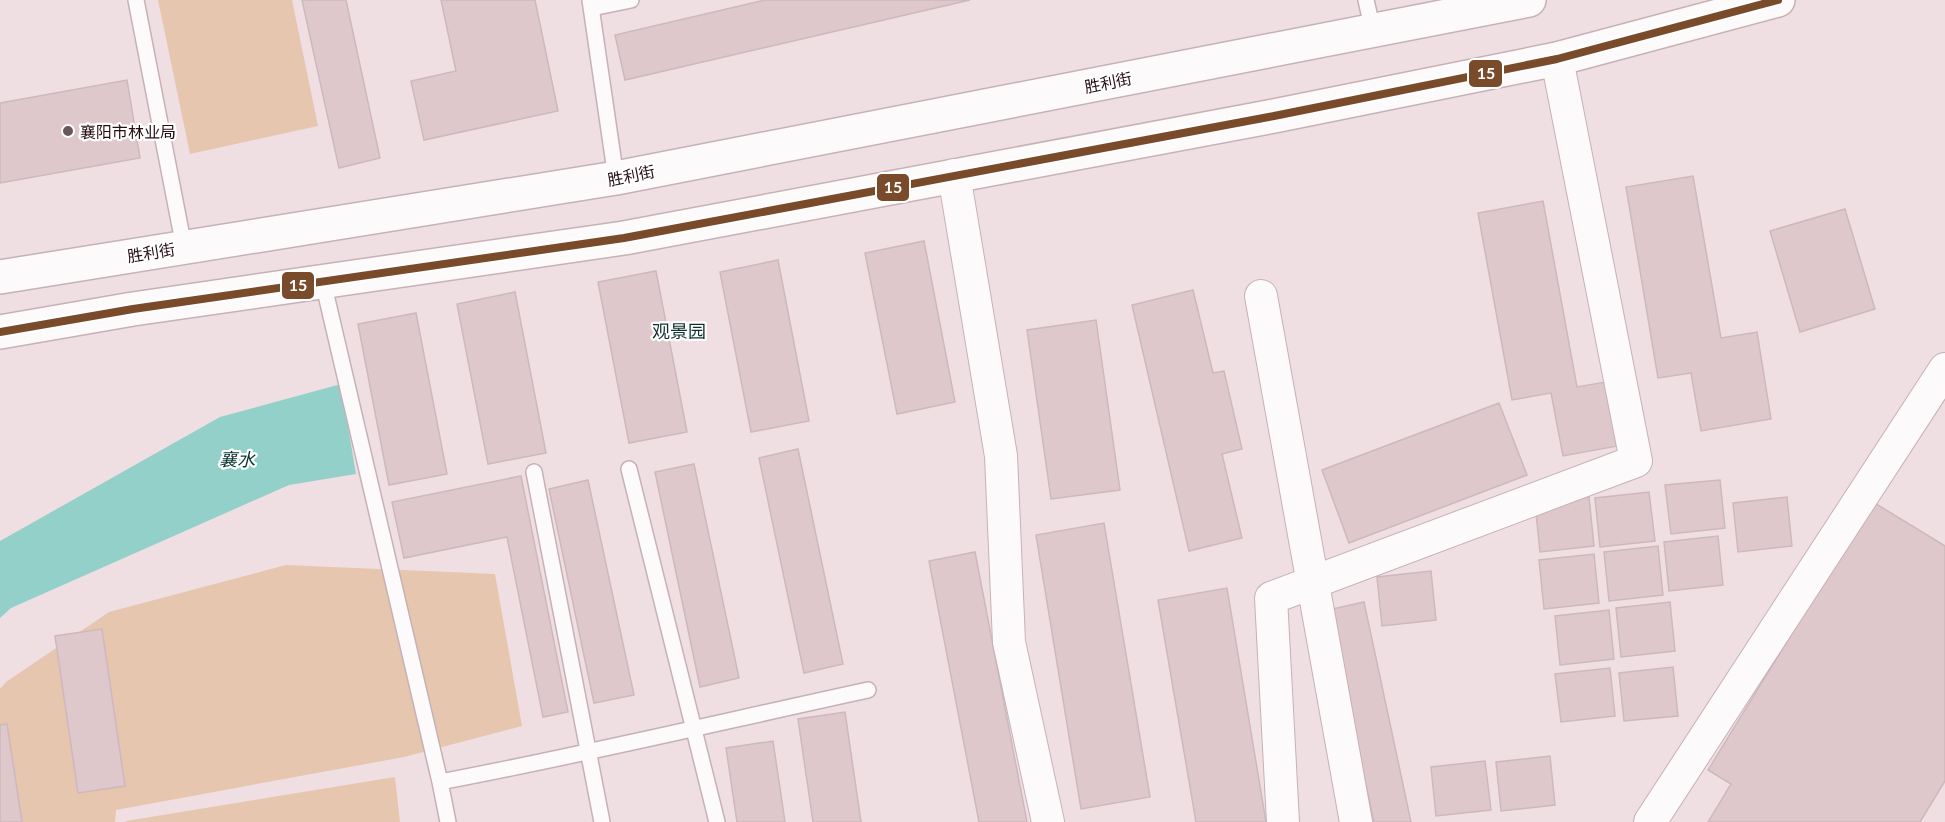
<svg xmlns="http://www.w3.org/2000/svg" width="1945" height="822" viewBox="0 0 1945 822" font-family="Lato,'Noto Sans SC',sans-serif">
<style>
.green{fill:#e6c6af}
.water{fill:#93d0c9}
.building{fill:#dec8cc;stroke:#cdb8bd;stroke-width:1.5}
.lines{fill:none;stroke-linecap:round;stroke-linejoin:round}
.lane-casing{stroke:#c6b1b5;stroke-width:18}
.street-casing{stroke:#c6b1b5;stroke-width:34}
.highway-casing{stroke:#c6b1b5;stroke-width:36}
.lane{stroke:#fdfafb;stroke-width:15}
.street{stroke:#fdfafb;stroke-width:32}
.highway{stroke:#fdfafb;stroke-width:33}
.bus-1-casing{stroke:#fff;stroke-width:12}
.bus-1{stroke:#7a4b2a;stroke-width:8}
.poi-dot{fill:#6d565b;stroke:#fff;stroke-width:2}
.labels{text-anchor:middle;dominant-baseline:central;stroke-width:4.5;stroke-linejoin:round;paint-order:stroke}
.street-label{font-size:16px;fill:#260d13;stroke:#fff}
.poi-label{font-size:16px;fill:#260d13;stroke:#fff;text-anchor:start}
.neighbourhood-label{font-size:18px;fill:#0e302d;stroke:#fff}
.water-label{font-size:18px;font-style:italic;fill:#03332f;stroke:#fff}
.line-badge{stroke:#fff;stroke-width:2}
.badge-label{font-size:16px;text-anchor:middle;font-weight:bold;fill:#fff}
</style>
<rect width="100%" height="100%" fill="#f0dfe2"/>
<path class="green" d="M158 0H292L318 126 190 154Z
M286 565 495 574 522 726 404 757 116 810 115 822H0V689L6 682 109 612Z
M395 777 400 822H126V821Z"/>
<path class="water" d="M341 384 356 474 289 485 11 608 0 618V541L220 417Z"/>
<path class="building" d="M302 0H346L380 158 339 168Z
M441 0H535L558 111 424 140 411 81 456 71Z
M765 0H970L625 80 615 35Z
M127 80 140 158 0 183V103Z
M1693 176 1721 338 1757 332 1771 419 1701 431 1691 373 1658 378 1626 187Z
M1543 201 1577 387 1611 381 1623 445 1563 456 1551 393 1512 400 1478 213Z
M1845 209 1875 309 1800 332 1770 231Z
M924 241 955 402 897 414 865 253Z
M778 260 809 421 751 432 720 272Z
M656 271 687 432 629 443 598 282Z
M1193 290 1213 373 1224 371 1242 449 1222 454 1242 538 1189 551 1132 305Z
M515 292 546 453 488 464 457 304Z
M416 313 447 474 389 485 358 324Z
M1096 320 1120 490 1051 499 1027 330Z
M1499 403 1527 475 1349 543 1322 470Z
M798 449 843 664 804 673 759 458Z
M694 464 739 678 700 687 655 472Z
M521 476 568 712 543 717 507 537 404 558 392 502Z
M588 480 634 695 594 703 549 489Z
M1720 480 1725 528 1671 534 1665 485Z
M1649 492 1655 541 1600 547 1595 498Z
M1589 497 1594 546 1540 552 1535 503Z
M1787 497 1792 546 1738 552 1733 503Z
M1873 502 1945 546V781L1920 822H1708L1731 784 1708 770Z
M1104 523 1150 797 1081 809 1036 535Z
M1718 536 1723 585 1669 591 1664 542Z
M1658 546 1663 595 1609 601 1604 552Z
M975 552 1027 822H979L929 561Z
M1594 554 1599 603 1544 609 1539 560Z
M1431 571 1436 620 1382 626 1377 577Z
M1227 588 1266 822H1196L1158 600Z
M1364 602 1411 822H1374L1328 610Z
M1670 602 1675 651 1621 657 1616 608Z
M1609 610 1614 659 1560 665 1555 616Z
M102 629 125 786 78 793 55 636Z
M1673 667 1678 716 1624 721 1619 673Z
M1610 668 1615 716 1561 722 1555 674Z
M845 712 861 822H813L798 719Z
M7 724 22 822H0V725Z
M773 741 785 822H737L726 748Z
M1550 756 1555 805 1501 811 1496 762Z
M1485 761 1491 810 1436 816 1431 767Z"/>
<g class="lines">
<defs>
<path id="lane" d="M136 0 184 247
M590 0 616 178
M1366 0 1373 31
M592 8 631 0
M323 282 440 782 448 822
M629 469 717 822
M534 472 602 822
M440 782C583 755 725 721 868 690"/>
<path id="street" d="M954 175 1001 456 1009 642 1048 822
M1261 296 1356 822
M1283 822 1271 598 1636 461 1557 59
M1650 822 1945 369"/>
<path id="highway" d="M0 277 616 178 1529 0
M0 332 133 309 624 238 1274 116 1557 59 1778 0"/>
</defs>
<use href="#lane" class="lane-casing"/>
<use href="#street" class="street-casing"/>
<use href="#highway" class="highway-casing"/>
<use href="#lane" class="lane"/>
<use href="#street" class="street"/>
<use href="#highway" class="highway"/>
<defs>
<path id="bus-1" d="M0 332 133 309 624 238 1274 116 1557 59 1778 0"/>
</defs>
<use href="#bus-1" class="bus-1-casing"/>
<use href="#bus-1" class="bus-1"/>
</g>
<circle class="poi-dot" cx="68" cy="131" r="6"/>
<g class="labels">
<g class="street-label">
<text transform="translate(1108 82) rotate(-11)">胜利街</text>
<text transform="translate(631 175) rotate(-11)">胜利街</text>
<text transform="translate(151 252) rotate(-9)">胜利街</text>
</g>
<g class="poi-label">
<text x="80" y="131">襄阳市林业局</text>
</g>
<g class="neighbourhood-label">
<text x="679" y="331">观景园</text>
</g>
<g class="water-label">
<text x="237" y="459">襄水</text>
</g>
</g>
<g class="line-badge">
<rect x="1468" y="59" width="35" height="29" rx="6" fill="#7a4b2a"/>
<rect x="876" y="173" width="34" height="29" rx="6" fill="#7a4b2a"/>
<rect x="281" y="271" width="34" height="29" rx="6" fill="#7a4b2a"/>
</g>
<g class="badge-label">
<text x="1486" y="79">15</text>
<text x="893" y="193">15</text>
<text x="298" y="291">15</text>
</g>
</svg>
